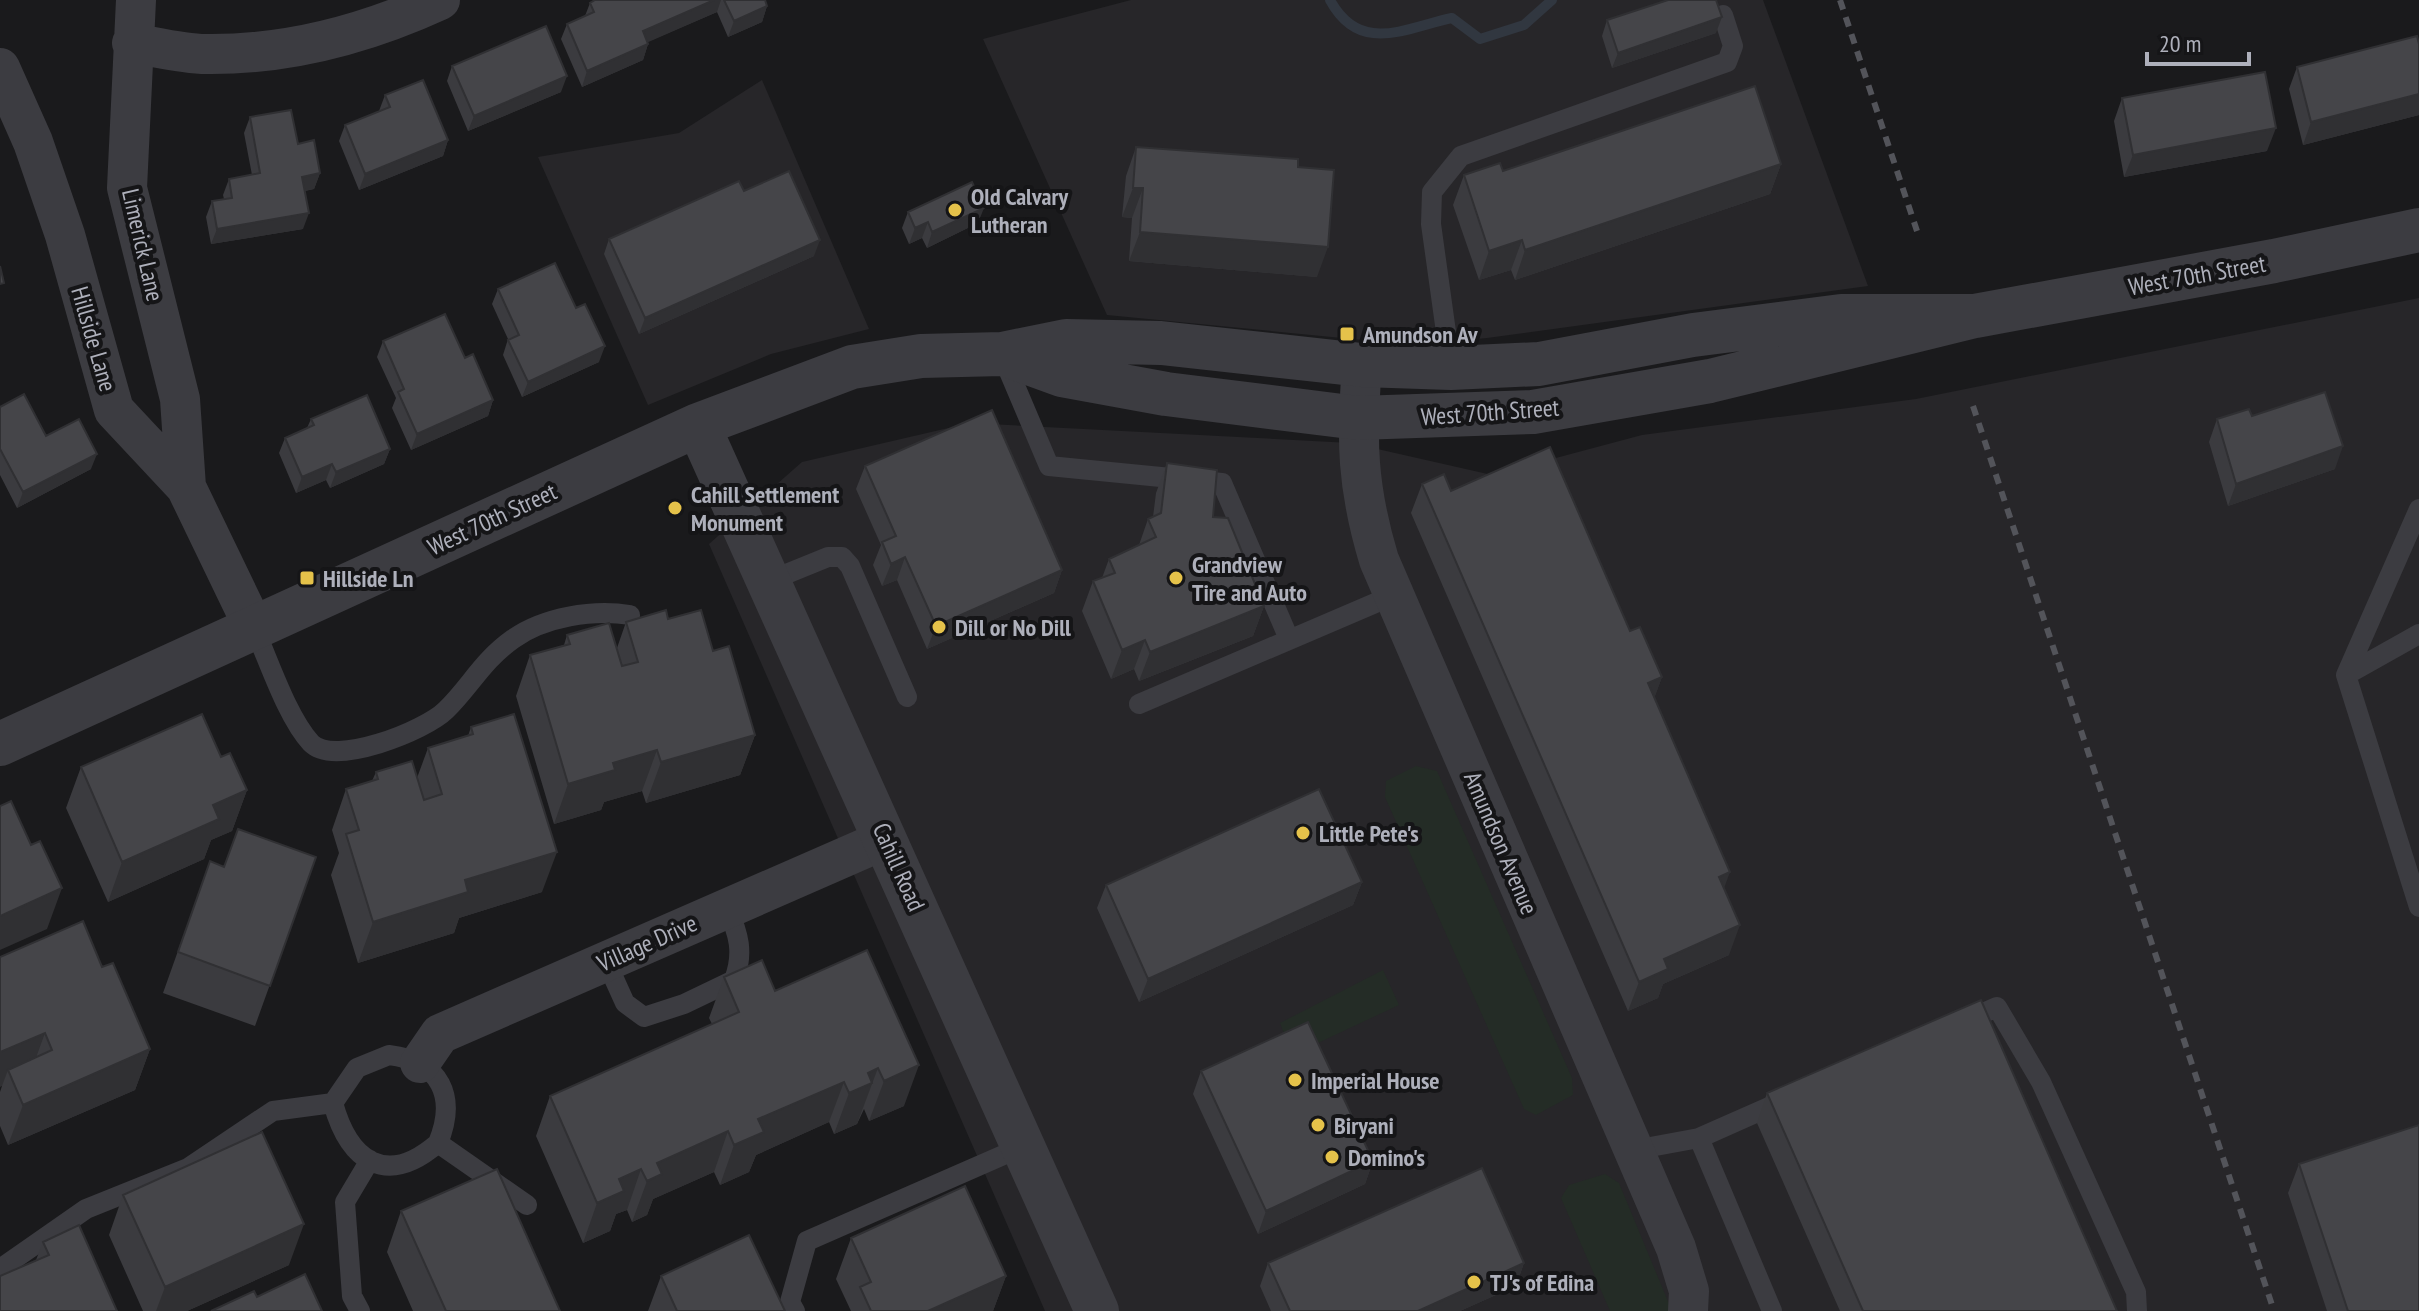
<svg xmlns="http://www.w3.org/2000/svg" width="2419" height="1311" viewBox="0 0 2419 1311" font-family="'PT Sans Narrow',sans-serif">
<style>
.built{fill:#272629}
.green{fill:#242c26}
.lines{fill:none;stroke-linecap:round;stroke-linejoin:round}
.stream{stroke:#313740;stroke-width:10}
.service{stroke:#3c3c41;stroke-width:20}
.minor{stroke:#3c3c41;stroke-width:40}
.tertiary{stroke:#3c3c41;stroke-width:44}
.rail{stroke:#53545a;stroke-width:6;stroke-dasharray:10 8;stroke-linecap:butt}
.wall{fill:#3b3b3f}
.shaded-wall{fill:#303033}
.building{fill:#454549;stroke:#303033;stroke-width:2}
.poi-dot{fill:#e5c24a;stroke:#151517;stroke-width:3}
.labels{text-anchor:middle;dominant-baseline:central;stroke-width:8;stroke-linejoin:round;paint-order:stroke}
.poi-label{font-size:24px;font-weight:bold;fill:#aeb0bb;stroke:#151517;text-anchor:start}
.street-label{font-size:24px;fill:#aeb0bb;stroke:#151517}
</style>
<rect width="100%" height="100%" fill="#1a1a1c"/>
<path class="built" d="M1131 0H1763L1868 286 1487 338 1414 345 1107 315 983 39Z
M762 80 869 329 771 354 648 405 538 157 679 133Z
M2419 298V1311H1045L709 544 802 462 970 423 1351 443 1492 475 1642 435 1916 399Z"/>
<path class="green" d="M1416 766 1437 771 1572 1078 1573 1095 1536 1115 1524 1109 1385 797 1386 781Z
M1383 970 1399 1005 1303 1050 1290 1049 1280 1023Z
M1605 1174 1619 1183 1672 1311H1610L1561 1198 1569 1185Z"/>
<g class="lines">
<path class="stream" d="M1330 0C1360 55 1405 28 1452 18L1480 39 1524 25 1552 0"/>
<path class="service" d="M1002 355 1049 466 1222 483 1289 639
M1451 368 1431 224 1432 192 1461 156 1727 62 1733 46 1723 15
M2419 509 2346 675 2419 907
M769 581 828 557H842L850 566 907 697
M254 628C269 661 287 717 311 743 334 767 425 731 446 710 470 687 482 661 513 639 544 617 593 609 630 615
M2346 675 2419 634
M1139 704 1394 595
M606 961 625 1003 644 1017 684 1004 734 980C744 953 739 934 727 908
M1963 1022 1997 1007 2041 1082 2136 1292 2137 1311
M389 1055C441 1061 457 1097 438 1143 386 1188 349 1161 333 1103L357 1068Z
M1699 1138 1787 1099
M438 1143 527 1205
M1634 1150 1699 1138 1772 1311
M0 1269 86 1209 188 1168 273 1111 333 1103
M360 1311 352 1296 345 1202 370 1160
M795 1311 790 1302 807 1241 1024 1146"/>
<path class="minor" d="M136 0 127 188 180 399 186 487
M132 43C156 47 182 54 206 54 287 55 366 34 440 0
M0 68 33 142 65 235 114 410 186 487 254 628
M1362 365C1356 440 1357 487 1379 560L1676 1248 1689 1291 1688 1311
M420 1063 440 1034 886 839"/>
<path class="tertiary" d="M1004 354 1062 375 1166 394 1358 418 1533 412 1710 381 1975 316 2274 261 2419 230
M698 425 1097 1311
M0 744 698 425 852 367 921 356 1002 354 1066 341 1161 343 1362 365 1451 368 1539 364 1693 335 1841 316H1975"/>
<path class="rail" d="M1840 0 1917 231
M1973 406 2274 1311"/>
</g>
<path class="wall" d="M595 0H765L767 6 762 22 728 37 717 12 647 42 648 44 643 60 582 87 561 39 567 24 585 16 590 3Z
M1607 20 1716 33 1612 68 1602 36Z
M2419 44V115L2303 145 2289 89 2297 67Z
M452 66 561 92 468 131 447 81Z
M385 95 448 140 443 156 359 190 339 141 345 125 379 111Z
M2122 98 2267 151 2124 177 2114 121Z
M250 117 298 144 320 173 314 189 305 191 303 229 211 244 206 217 212 201 224 199 223 195 229 179 252 175 244 133Z
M1136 147 1298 167 1317 277 1129 261 1132 218 1122 217 1126 176Z
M1781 164 1770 194 1515 280 1511 270 1479 280 1453 205 1464 175 1503 171Z
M744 191 814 256 639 334 604 254 609 239Z
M908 212 978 223 927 248 922 238 909 244 902 228Z
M498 289 599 362 522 397 503 355 508 339 492 304Z
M383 341 465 358 493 400 488 416 411 450 392 408 396 398 377 357Z
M0 407 46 436 91 469 17 508 0 475Z
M311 419 390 449 384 464 330 488 326 480 296 493 279 453 285 438 307 428Z
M2217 419 2335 469 2228 506 2209 442Z
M1167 463 1213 517 1264 606 1253 636 1139 681 1134 669 1111 679 1082 611 1093 581 1102 578 1109 559 1139 545 1148 519 1153 517 1156 493Z
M865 466 1062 570 1054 593 927 649 897 580 882 586 873 565 881 545 856 489Z
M1422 484 1451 491 1630 631 1662 677 1654 698 1724 888 1729 955 1663 984 1658 998 1628 1011 1411 513Z
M668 619 713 651 755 735 740 775 646 803 642 791 604 802 601 810 554 824 516 696 530 655 564 645 567 635 617 648 626 622Z
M471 727 542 892 459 918 454 933 358 963 331 875 339 853 332 830 346 789 372 781 376 772 417 778 428 748 468 736Z
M81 767 247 790 232 831 211 840 204 859 108 902 66 808Z
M316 857 255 1026 163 993 210 861 224 867Z
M1362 882 1353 905 1139 1002 1097 908 1106 885Z
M867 950 904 1106 869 1121 864 1109 857 1124 834 1134 829 1122 756 1155 749 1172 720 1185 714 1172 653 1199 647 1215 632 1222 627 1210 616 1214 610 1231 583 1243 536 1136 550 1096 712 1024 709 1018 724 977 775 991Z
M0 957 102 967 150 1049 135 1090 8 1145 0 1126V1092L2 1086Z
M1201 1071 1373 1161 1365 1184 1258 1234 1193 1094Z
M1767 1093 2117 1311H1840L1757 1123Z
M2299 1164 2419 1311H2327L2288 1193Z
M123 1195 289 1265 187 1311H143L109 1235Z
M401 1211 560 1311H413L387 1252Z
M851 1238 1006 1276 993 1311H851L836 1279Z
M43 1242 117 1311 36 1260Z
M1268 1263H1524L1516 1286 1460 1311H1271L1260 1286Z
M661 1276 785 1311H648Z"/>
<path class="shaded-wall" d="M714 0H721L717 12 637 47 643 31Z
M767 6 762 22 728 37 734 21Z
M1722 17 1716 33 1612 68 1618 53Z
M648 44 643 60 582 87 587 71Z
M567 76 561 92 468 131 474 116Z
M2419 94V115L2303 145 2311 122Z
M2276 128 2267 151 2124 177 2133 155Z
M448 140 443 156 359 190 365 174Z
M1781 164 1770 194 1515 280 1525 250Z
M320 173 314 189 297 192 302 177Z
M1133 188H1143L1132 218 1122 217Z
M984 208 978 223 927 248 932 232Z
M309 213 303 229 211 244 217 229Z
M928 222 922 238 909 244 915 228Z
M1140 232 1328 247 1317 277 1129 261Z
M820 240 814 256 639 334 645 318Z
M1522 240 1511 270 1479 280 1489 251Z
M605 346 599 362 522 397 528 382Z
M493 400 488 416 411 450 417 434Z
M2343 446 2335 469 2228 506 2236 484Z
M390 449 384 464 330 488 336 472Z
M97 454 91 469 17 508 23 492Z
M332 464 326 480 296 493 302 477Z
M905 557 897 580 882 586 891 564Z
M1062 570 1054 593 927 649 936 626Z
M1264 606 1253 636 1139 681 1150 652Z
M1145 640 1134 669 1111 679 1122 650Z
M1662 677 1651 707 1648 683Z
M755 735 740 775 646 803 661 762Z
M657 750 642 791 604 802 601 810 554 824 568 784 613 763Z
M247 790 232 831 211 840 204 859 108 902 122 862 213 805Z
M557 852 542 892 459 918 454 933 358 963 373 922 465 880Z
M1730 872 1719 902V877Z
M1362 882 1353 905 1139 1002 1148 979Z
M62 888 47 929 0 950V916Z
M1740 925 1729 955 1663 984 1658 998 1628 1011 1639 982 1664 959Z
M45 1033 30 1074 8 1070 2 1086 0 1087V1052Z
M150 1049 135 1090 8 1145 23 1105Z
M919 1065 904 1106 869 1121 884 1081Z
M878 1068 857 1124 834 1134 849 1093 868 1073Z
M844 1082 829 1122 756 1155 749 1172 720 1185 734 1145 758 1119Z
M728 1131 714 1172 653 1199 647 1215 632 1222 647 1181 657 1163Z
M1373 1161 1365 1184 1258 1234 1266 1211Z
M641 1169 627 1210 616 1214 610 1231 583 1243 597 1203 619 1179Z
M304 1224 289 1265 187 1311H156L165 1287Z
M1524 1263 1516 1286 1460 1311H1418Z
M1006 1276 993 1311H928Z"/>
<path class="building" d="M595 0H714L643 31 648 44 587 71 567 24 594 12 590 3Z
M724 0H765L767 6 734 21Z
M1668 0H1716L1722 17 1618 53 1607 20Z
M546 26 567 76 474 116 452 66Z
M2417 36 2419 44V94L2311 122 2297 67Z
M2265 72 2276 128 2133 155 2122 98Z
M423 80 448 140 365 174 345 125 390 107 385 95Z
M1755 86 1781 164 1525 250 1522 240 1489 251 1464 175 1500 163 1503 171Z
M291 110 298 144 314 140 320 173 302 177 309 213 217 229 212 201 232 198 229 179 260 173 250 117Z
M1136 147 1298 159V167L1334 170 1328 247 1140 232 1143 188H1133Z
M789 171 820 240 645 318 609 239 739 181 744 191Z
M972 182 984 208 932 232 928 222 915 228 908 212Z
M555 263 576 308 585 304 605 346 528 382 508 340 519 335 498 289Z
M0 266 4 283 0 284Z
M445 314 465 358 473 354 493 400 417 434 398 392 404 389 383 341Z
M2325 392 2343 446 2236 484 2217 419 2249 409 2252 416Z
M24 394 46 436 79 419 97 454 23 492 0 449V407Z
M367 395 390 449 336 472 332 464 302 477 285 438 314 425 311 419Z
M992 410 1062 570 936 626 905 557 891 564 882 542 896 536 865 466Z
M1550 447 1630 631 1640 627 1662 677 1648 683 1730 872 1719 877 1740 925 1664 959 1668 969 1639 982 1422 484 1444 474 1451 491Z
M1167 463 1217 470 1213 517 1228 518 1264 606 1150 652 1145 640 1122 650 1093 581 1115 573 1109 559 1156 537 1148 519 1161 513Z
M666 610 668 619 701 610 713 651 729 646 755 735 661 762 657 750 613 763 615 770 568 784 530 655 570 644 567 635 609 623 622 666 638 662 626 622Z
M202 714 221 757 230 753 247 790 213 805 219 819 122 862 81 767Z
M514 714 557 852 465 880 468 892 373 922 346 834 359 830 346 789 378 779 376 772 412 761 424 800 442 794 428 748 473 734 471 727Z
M1319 789 1362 882 1148 979 1106 885Z
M11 801 31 845 40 841 62 888 0 916V806Z
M238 829 316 857 270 986 178 952 210 861 224 867Z
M83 921 102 967 113 963 150 1049 23 1105 8 1070 52 1050 45 1033 0 1052V957Z
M867 950 919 1065 884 1081 878 1068 868 1073 872 1083 849 1093 844 1082 758 1119 764 1132 734 1145 728 1131 657 1163 662 1174 647 1181 641 1169 619 1179 624 1191 597 1203 550 1096 739 1012 724 977 762 960 775 991Z
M1981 1000 2117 1311H1863L1767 1093Z
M1308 1022 1373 1161 1266 1211 1201 1071Z
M2419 1125V1311H2348L2299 1164Z
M262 1132 304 1224 165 1287 123 1195Z
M1482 1168 1524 1263 1418 1311H1290L1268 1263Z
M497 1169 560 1311H446L401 1211Z
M965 1186 1006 1276 928 1311H871L860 1287 871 1282 851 1238Z
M79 1225 117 1311H0V1276L49 1255 43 1242Z
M749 1235 785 1311H677L661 1276Z
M305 1274 322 1311H211L254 1291 257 1297Z"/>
<g class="poi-dot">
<circle cx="955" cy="210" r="8"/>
<rect x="1339" y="326" width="16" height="16" rx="4"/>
<circle cx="675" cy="508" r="8"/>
<rect x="299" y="570" width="16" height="16" rx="4"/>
<circle cx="1176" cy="578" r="8"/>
<circle cx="939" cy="627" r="8"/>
<circle cx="1303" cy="833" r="8"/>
<circle cx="1295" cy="1080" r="8"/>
<circle cx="1318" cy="1125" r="8"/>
<circle cx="1332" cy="1157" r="8"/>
<circle cx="1474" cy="1282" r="8"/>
</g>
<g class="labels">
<g class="poi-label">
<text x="971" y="196">Old Calvary<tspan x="971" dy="28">Lutheran</tspan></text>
<text x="1363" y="334">Amundson Av</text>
<text x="691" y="494">Cahill Settlement<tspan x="691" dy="28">Monument</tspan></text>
<text x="1192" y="564">Grandview<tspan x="1192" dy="28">Tire and Auto</tspan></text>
<text x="323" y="578">Hillside Ln</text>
<text x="955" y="627">Dill or No Dill</text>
<text x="1319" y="833">Little Pete's</text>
<text x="1311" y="1080">Imperial House</text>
<text x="1334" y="1125">Biryani</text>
<text x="1348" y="1157">Domino's</text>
<text x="1490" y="1282">TJ's of Edina</text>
</g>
<g class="street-label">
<text transform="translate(143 245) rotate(77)">Limerick Lane</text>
<text transform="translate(2197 275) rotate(-10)">West 70th Street</text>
<text transform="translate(94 339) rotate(74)">Hillside Lane</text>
<text transform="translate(1490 412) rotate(-4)">West 70th Street</text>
<text transform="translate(492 519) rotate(-25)">West 70th Street</text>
<text transform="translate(1501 843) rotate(67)">Amundson Avenue</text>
<text transform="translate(899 867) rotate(66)">Cahill Road</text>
<text transform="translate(647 943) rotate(-24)">Village Drive</text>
</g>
</g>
<path d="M2147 52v12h102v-12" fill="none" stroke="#aeb0bb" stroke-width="4"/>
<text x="2159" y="52" font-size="24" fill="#aeb0bb" stroke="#151517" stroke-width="6" paint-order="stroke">20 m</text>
</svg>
